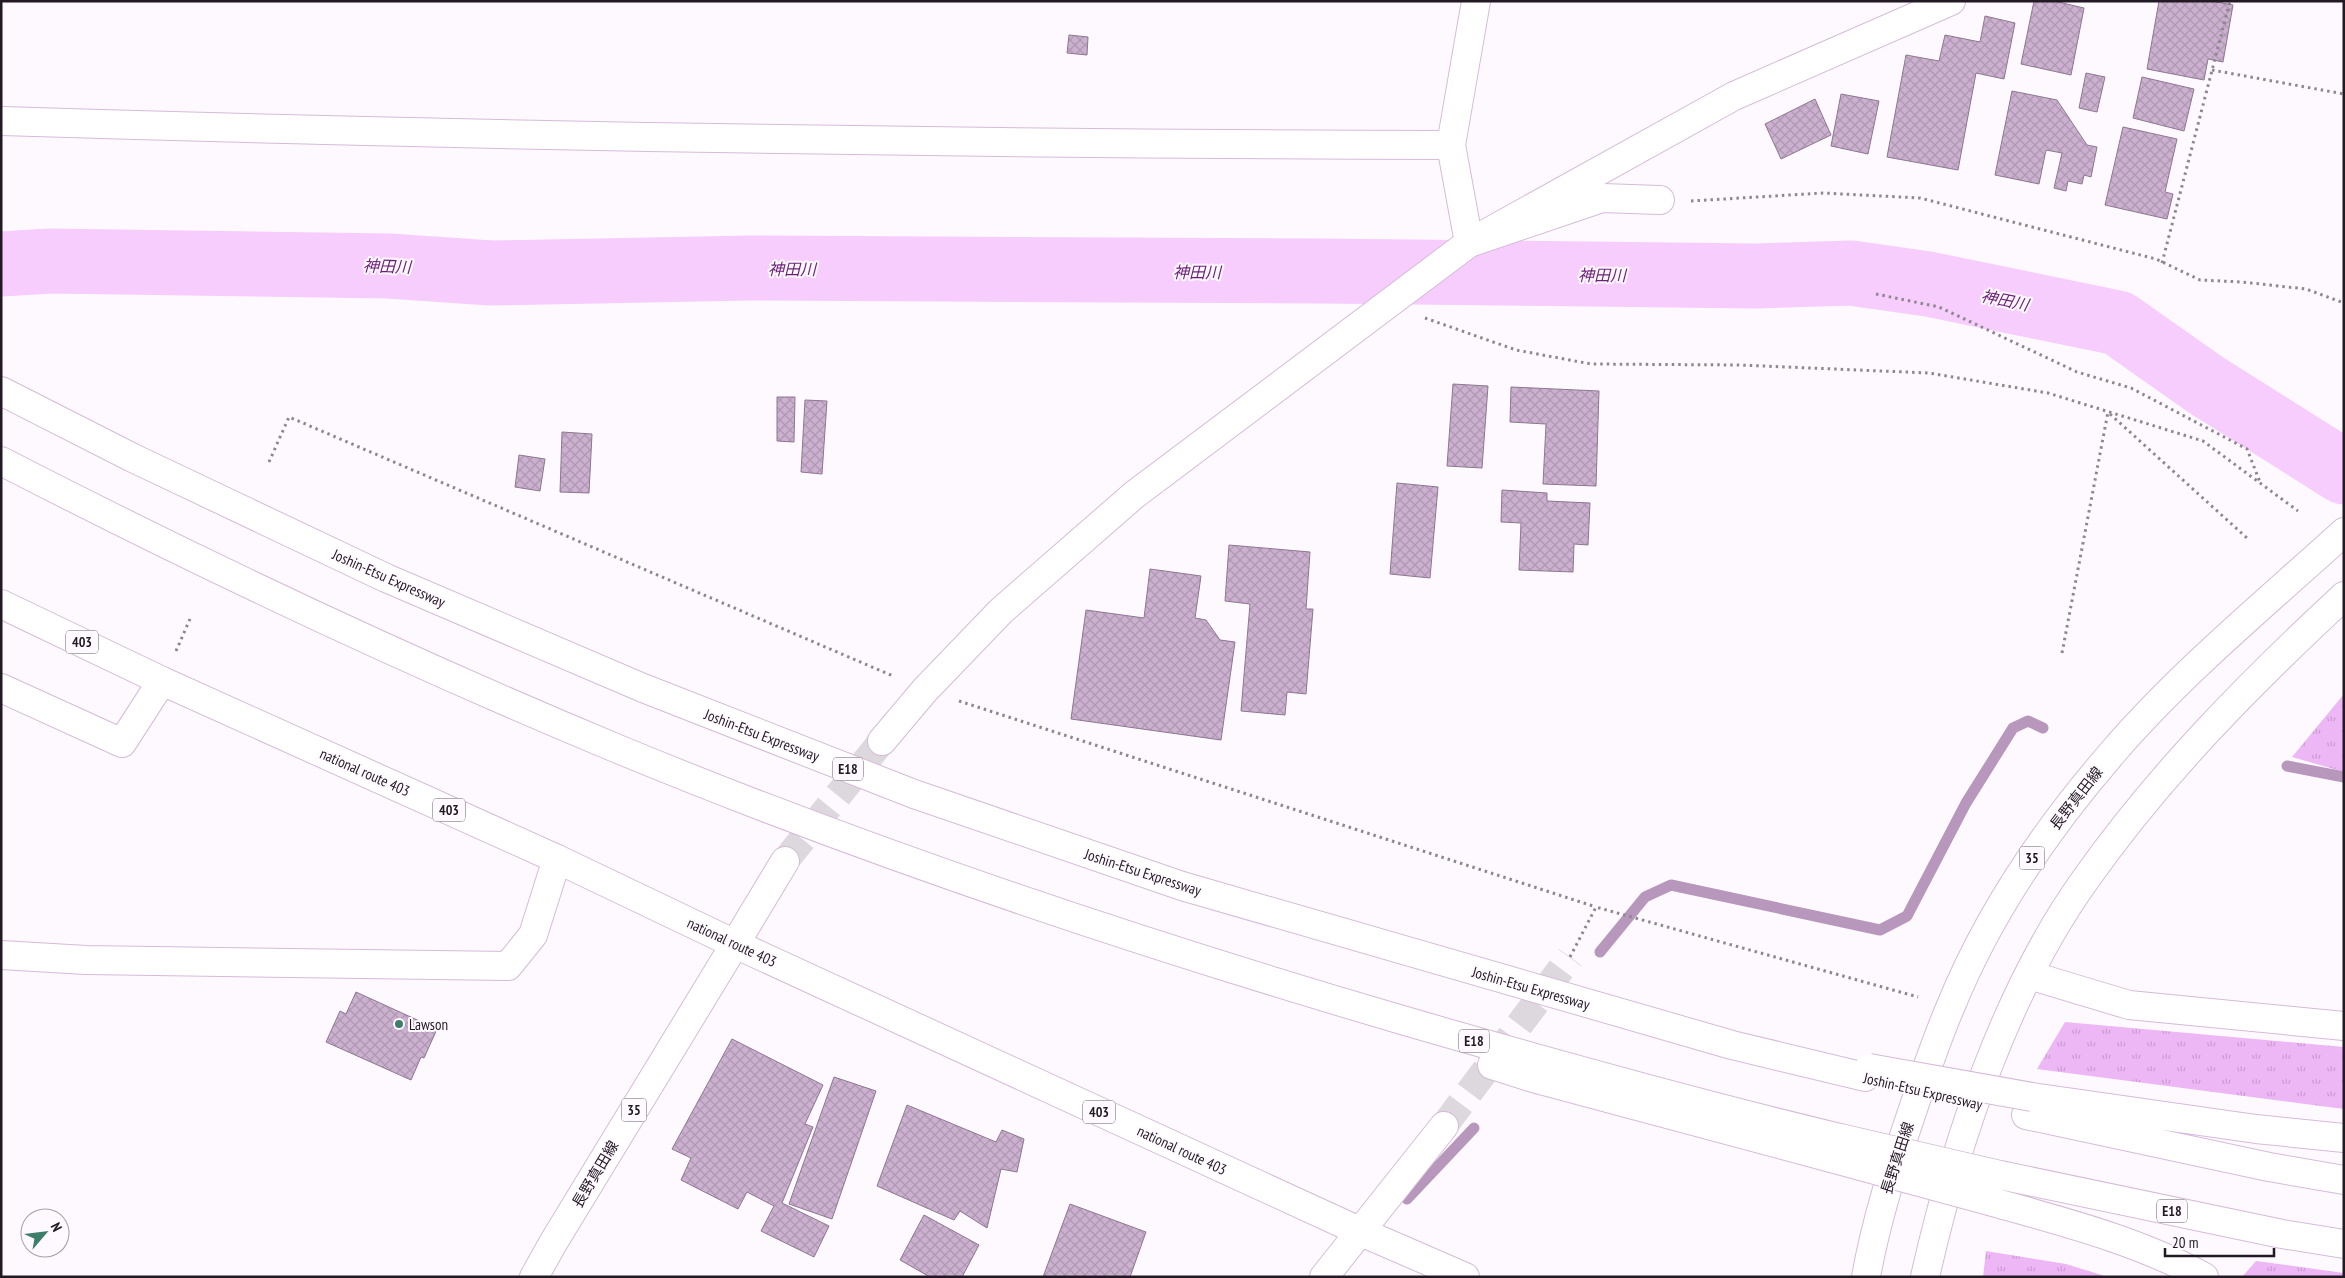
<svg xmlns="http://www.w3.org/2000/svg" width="2345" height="1278" viewBox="0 0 2345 1278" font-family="'PT Sans Narrow','Noto Sans JP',sans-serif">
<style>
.grass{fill:url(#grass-tufts)}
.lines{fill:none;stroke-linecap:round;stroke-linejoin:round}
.stream{stroke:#b797bb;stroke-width:11}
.river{stroke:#f6cdfc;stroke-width:65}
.building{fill:url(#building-cross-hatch);stroke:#8d7691}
.minor-tunnel{stroke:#ddd7de;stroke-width:28;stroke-dasharray:28 14;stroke-linecap:butt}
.tertiary-tunnel{stroke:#ddd7de;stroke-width:28;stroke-dasharray:28 14;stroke-linecap:butt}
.minor-casing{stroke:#d5bbd9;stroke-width:30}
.tertiary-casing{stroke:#d5bbd9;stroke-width:30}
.primary-casing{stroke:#d5bbd9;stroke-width:30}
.trunk-casing{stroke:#d5bbd9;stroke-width:30}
.motorway-casing{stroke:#d5bbd9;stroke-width:30}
.path{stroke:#8e878f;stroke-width:3;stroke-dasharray:2.5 4;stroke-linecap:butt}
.minor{stroke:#fff;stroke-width:28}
.tertiary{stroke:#fff;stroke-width:28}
.primary{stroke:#fff;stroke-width:28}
.trunk{stroke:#fff;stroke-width:28}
.motorway{stroke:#fff;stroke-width:28}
.motorway-bridge-casing{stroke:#d5bbd9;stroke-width:30;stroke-linecap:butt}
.motorway-bridge{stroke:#fff;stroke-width:28}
.poi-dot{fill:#3e7d6a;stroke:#fef9ff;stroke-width:2}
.labels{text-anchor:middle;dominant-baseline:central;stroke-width:4;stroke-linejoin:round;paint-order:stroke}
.shield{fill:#fef9ff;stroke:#655c66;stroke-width:1}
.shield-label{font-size:14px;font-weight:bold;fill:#231924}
.street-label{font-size:15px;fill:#231924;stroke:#fef9ff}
.poi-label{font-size:15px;fill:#231924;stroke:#fef9ff;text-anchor:start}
.water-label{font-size:16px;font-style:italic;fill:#6c1d78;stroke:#fef9ff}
</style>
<defs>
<pattern id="grass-tufts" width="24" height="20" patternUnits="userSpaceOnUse" patternTransform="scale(1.25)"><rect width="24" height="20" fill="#edb6f5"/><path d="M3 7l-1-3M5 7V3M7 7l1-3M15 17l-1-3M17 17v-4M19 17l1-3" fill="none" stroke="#cb9cd2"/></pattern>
<pattern id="building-cross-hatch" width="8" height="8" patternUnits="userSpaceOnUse" patternTransform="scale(1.25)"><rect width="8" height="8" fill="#cbb1cf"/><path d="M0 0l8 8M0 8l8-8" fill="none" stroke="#ae98b2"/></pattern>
</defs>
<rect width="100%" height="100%" fill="#fef9ff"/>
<path class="grass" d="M2344 694V772L2292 757Z
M2065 1022 2344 1047V1109L2037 1069Z
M1986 1251 2066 1264 2108 1277H1983Z
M2256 1261 2344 1273V1277H2242Z"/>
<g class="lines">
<path class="stream" d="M2287 766 2344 777
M1600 952 1645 897 1671 885 1880 930 1907 916 1966 803 2013 728 2028 721 2043 728
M1407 1199 1474 1128"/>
<path class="river" d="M1 264 50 261 389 266 491 273 750 268 1322 271 1756 276 1851 273 1928 284 2118 323 2206 385 2344 472"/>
</g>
<path class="building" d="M2034 1H2054L2084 8 2071 75 2021 64Z
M2159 1H2212L2233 5 2223 62 2208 59 2204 80 2147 69Z
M1985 16 2015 23 2004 79 1976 73 1958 170 1887 157 1906 55 1939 61 1945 35 1980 42Z
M1069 35 1088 37 1087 55 1067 53Z
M2086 73 2105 77 2097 112 2079 108Z
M2142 77 2194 89 2184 131 2133 118Z
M2012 91 2057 100 2087 145 2097 147 2091 177 2084 175 2082 184 2068 181 2066 191 2054 188 2062 153 2046 150 2039 184 1995 175Z
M1841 94 1879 101 1868 154 1831 146Z
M1815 99 1831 135 1781 159 1765 124Z
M2123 127 2177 139 2165 192 2173 194 2167 219 2105 205Z
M1453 384 1488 386 1482 468 1447 466Z
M1511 387 1599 391 1596 486 1543 484 1546 424 1510 422Z
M777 397H795L794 442 777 441Z
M805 400 827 401 822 474 801 472Z
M562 432 592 434 589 493 560 492Z
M519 455 545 459 540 491 515 487Z
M1397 483 1438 487 1430 578 1390 574Z
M1502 490 1547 493V501L1590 503 1588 545 1574 544 1573 572 1519 570 1521 523 1501 522Z
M1229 545 1310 552 1306 609H1313L1306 694 1287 692 1285 715 1241 711 1250 604 1225 601Z
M1150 569 1201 576 1195 618 1206 620 1220 640 1235 642 1221 740 1071 719 1086 610 1144 618Z
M356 992 437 1029 424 1058 421 1057 411 1080 326 1042 340 1011 346 1014Z
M732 1039 823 1085 805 1124 813 1127 782 1203 829 1226 814 1257 761 1231 774 1206 747 1192 738 1209 681 1180 691 1158 672 1149Z
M834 1077 876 1091 832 1219 789 1204Z
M907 1105 996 1142 1002 1130 1024 1139 1017 1172 1001 1169 987 1228 960 1211 954 1220 877 1186Z
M1070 1204 1146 1232 1130 1277H1043Z
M924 1215 979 1245 962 1277H930L900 1260Z"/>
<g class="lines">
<path class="minor-tunnel" d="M1444 1126 1570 957"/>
<path class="tertiary-tunnel" d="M785 861 882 741"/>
<defs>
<path id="minor" d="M1476 1 1451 145 1469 243 1602 198 1660 200
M1 121C485 136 968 144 1451 145
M1 688 122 743 162 681
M1 955 86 960 508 966 533 935 557 859
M2029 975 2129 1005 2344 1026
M1324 1277 1444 1126"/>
<path id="tertiary" d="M882 741 925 690 1001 611 1134 495 1469 243 1734 96 1951 1
M735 944 785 861"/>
<path id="primary" d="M534 1277 553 1243 735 944
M1866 1277C1876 1221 1893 1168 1911 1115 1923 1079 1935 1043 1950 1008 1988 914 2047 828 2113 752 2181 673 2267 602 2344 532
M1925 1277C1955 1144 2005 992 2085 880 2159 775 2250 683 2344 596"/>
<path id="trunk" d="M1 604 162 681 557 859 735 944 1359 1231 1465 1277"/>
<path id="motorway" d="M1 391 133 458 386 578 643 688 914 794 1182 886 1732 1045 1865 1077
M1 461C203 565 409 662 618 749 874 855 1136 942 1402 1020 1547 1062 1693 1103 1840 1138
M1492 1065 1533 1078 1831 1158
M2032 1097 2256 1129 2344 1138
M2026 1115 2269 1167 2344 1180
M2000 1175 2282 1234 2344 1244
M1993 1202C2064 1222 2139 1241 2204 1277"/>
</defs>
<use href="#minor" class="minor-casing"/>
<use href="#tertiary" class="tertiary-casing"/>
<use href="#primary" class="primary-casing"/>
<use href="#trunk" class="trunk-casing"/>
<use href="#motorway" class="motorway-casing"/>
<path class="path" d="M2212 70 2344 94
M1691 201 1823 193 1920 198 2156 259 2200 280 2242 282 2306 289 2344 303
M2162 263 2230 1
M1876 294 1939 307 2077 372 2131 388 2247 449 2260 482
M1425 318 1516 350 1591 364 1739 365 1929 373 2048 393 2203 441 2298 511
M2110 414 2247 538
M269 462 289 417 893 676
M176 651 190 619
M2062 653 2108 412
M959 701 1596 907
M1570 957 1596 907 1918 997"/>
<use href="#minor" class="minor"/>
<use href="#tertiary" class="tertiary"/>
<use href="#primary" class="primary"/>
<use href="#trunk" class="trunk"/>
<use href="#motorway" class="motorway"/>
<defs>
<path id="motorway-bridge" d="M1869 1068 2032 1097
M1840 1138 2000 1175
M1831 1158 1993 1202"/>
</defs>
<use href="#motorway-bridge" class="motorway-bridge-casing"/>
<use href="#motorway-bridge" class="motorway-bridge"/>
</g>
<circle class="poi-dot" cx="399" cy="1024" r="5"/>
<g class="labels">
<g class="shield">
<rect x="66" y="630.5" width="32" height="23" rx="4"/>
<rect x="833" y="757.5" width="30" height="23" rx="4"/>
<rect x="433" y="798.5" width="32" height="23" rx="4"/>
<rect x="2019.5" y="846.5" width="25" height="23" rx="4"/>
<rect x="1459" y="1029.5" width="30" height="23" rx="4"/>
<rect x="621.5" y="1098.5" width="25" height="23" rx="4"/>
<rect x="1083" y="1100.5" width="32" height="23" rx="4"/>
<rect x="2157" y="1199.5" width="30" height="23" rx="4"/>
</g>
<g class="shield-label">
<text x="82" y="642">403</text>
<text x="848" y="769">E18</text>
<text x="449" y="810">403</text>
<text x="2032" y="858">35</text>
<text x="1474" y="1041">E18</text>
<text x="634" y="1110">35</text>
<text x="1099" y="1112">403</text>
<text x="2172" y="1211">E18</text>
</g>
<g class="street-label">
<text transform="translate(389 578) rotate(24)">Joshin-Etsu Expressway</text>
<text transform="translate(762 735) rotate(21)">Joshin-Etsu Expressway</text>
<text transform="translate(365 772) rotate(24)">national route 403</text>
<text transform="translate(2076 798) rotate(-52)">長野真田線</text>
<text transform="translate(1143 872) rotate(18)">Joshin-Etsu Expressway</text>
<text transform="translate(732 942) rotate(25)">national route 403</text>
<text transform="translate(1531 988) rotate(16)">Joshin-Etsu Expressway</text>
<text transform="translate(1923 1091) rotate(13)">Joshin-Etsu Expressway</text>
<text transform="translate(1182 1150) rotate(25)">national route 403</text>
<text transform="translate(1897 1158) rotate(-72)">長野真田線</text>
<text transform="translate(595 1174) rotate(-59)">長野真田線</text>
</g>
<g class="poi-label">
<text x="409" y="1024">Lawson</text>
</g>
<g class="water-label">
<text transform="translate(387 266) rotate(2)">神田川</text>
<text x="792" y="269">神田川</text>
<text x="1197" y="272">神田川</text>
<text x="1602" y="275">神田川</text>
<text transform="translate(2005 300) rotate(12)">神田川</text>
</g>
</g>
<rect width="2345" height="1278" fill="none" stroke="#231924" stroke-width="5"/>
<g transform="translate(45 1233) rotate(62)"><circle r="24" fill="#fef9ff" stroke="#a69fa7"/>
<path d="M0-4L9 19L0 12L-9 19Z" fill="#3e7d6a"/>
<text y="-8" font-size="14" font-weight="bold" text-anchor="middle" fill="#231924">N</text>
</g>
<path d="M2165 1248v8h109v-8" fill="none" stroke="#231924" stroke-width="2.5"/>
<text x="2172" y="1248" font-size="15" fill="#231924" stroke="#fef9ff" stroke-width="4" paint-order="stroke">20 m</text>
</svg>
